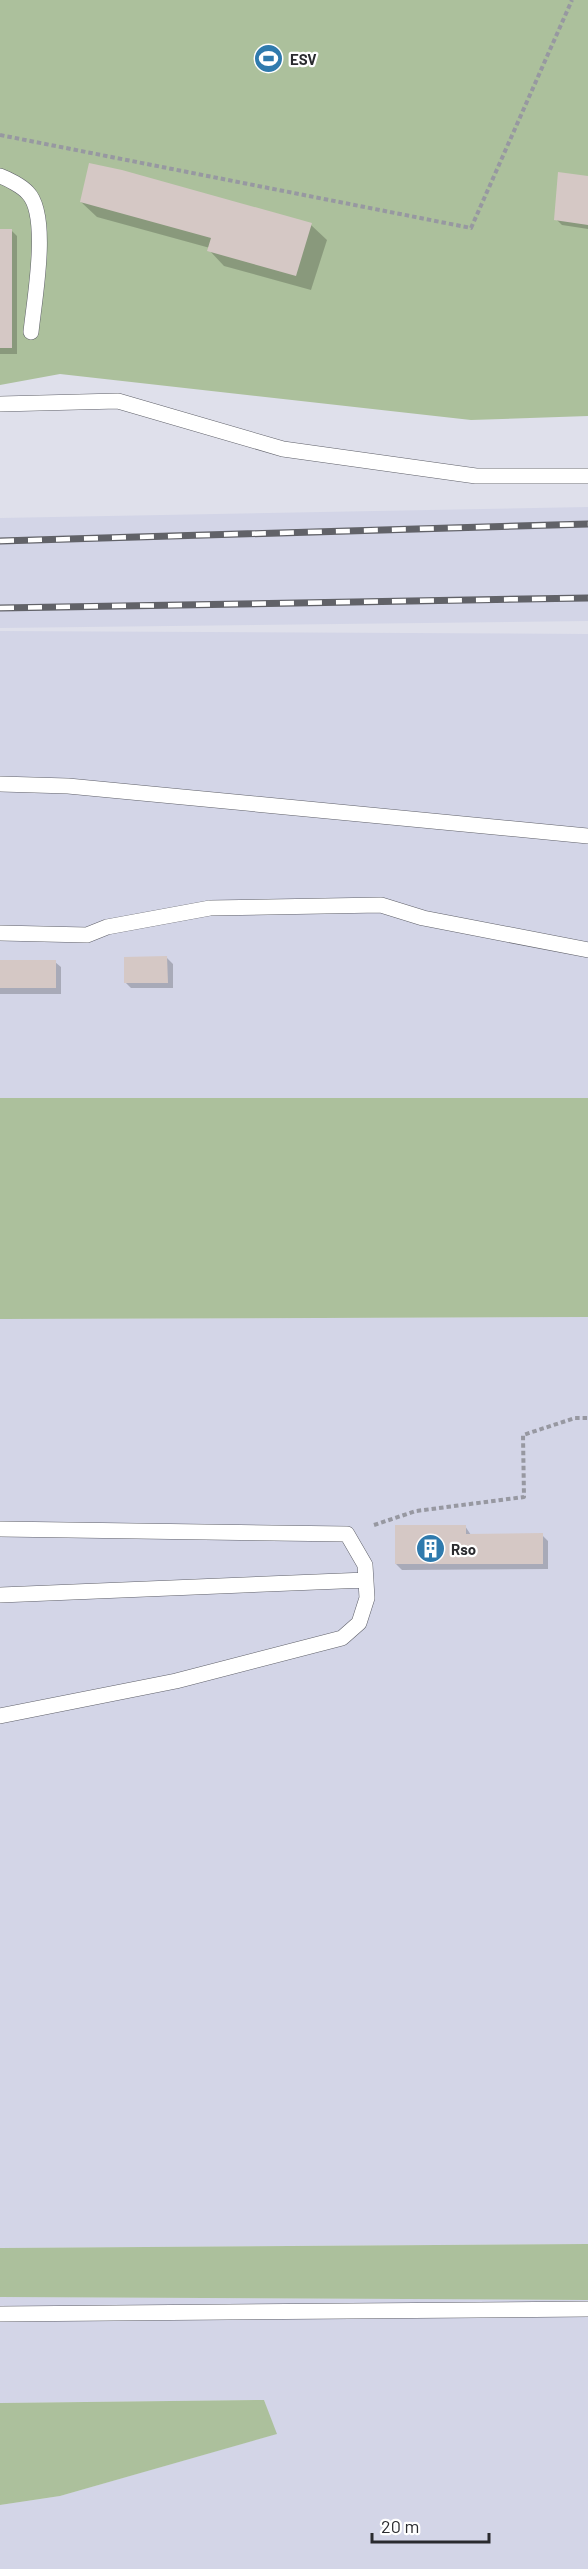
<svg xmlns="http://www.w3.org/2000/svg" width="588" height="2569" viewBox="0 0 588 2569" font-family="Barlow,sans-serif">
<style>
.built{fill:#d3d5e7}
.green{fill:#acc09c}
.shadow{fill:#0003}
.building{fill:#d5c8c5}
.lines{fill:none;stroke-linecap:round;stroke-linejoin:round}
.service-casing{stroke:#5f6069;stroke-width:16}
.path{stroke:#9798a1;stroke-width:4;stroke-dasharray:4.5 3;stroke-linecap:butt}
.service{stroke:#fff;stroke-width:15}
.rail-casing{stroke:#616268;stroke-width:7}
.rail{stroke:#fff;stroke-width:4.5;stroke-dasharray:14;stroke-linecap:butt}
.labels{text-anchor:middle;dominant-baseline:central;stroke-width:4.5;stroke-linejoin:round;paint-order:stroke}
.poi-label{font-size:15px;font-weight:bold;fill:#2a2b2f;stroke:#fff;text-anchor:start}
</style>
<rect width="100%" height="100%" fill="#dfe0eb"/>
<path class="built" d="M588 507V621L0 628V518Z
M0 631 588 634V1098H0Z
M588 1317V2244L0 2248V1319Z
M0 2297 588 2300V2569H0V2505L60 2496 276 2434 264 2400 0 2403Z"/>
<path class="green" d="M0 0H588V416L471 420 60 374 0 385Z
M0 1098H588V1317L0 1319Z
M588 2244V2300L0 2297V2248Z
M264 2400 277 2434 60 2496 0 2505V2403Z"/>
<path class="shadow" d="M588 177V229L562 225 556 219Z
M81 202 311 225 327 240 311 290 224 266 209 250 210 248 97 217Z
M0 230H11L17 236V354H0Z
M167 958 173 964V988H131L125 982Z
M0 962H55L61 967V994H0Z
M465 1526 471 1535H542L548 1541V1569L402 1570 396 1564Z"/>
<path class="building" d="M89 163 122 170 312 223 296 276 207 251 211 238 80 202Z
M558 172 588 176V225L554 220Z
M0 229H12V348H0Z
M167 956 168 983H124V957Z
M0 960H56V988H0Z
M395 1525H466V1534L543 1533V1564H395Z"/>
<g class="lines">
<defs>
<path id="service" d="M0 176C8 179 22 186 28 193 50 216 34 301 31 332
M0 404 118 401 283 449 476 476H588
M0 784 68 786 588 836
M0 933 87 935 107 927 210 908 381 905 423 918 588 950
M0 1529 347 1534 365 1565 367 1598 359 1623 342 1638 176 1681 0 1716
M0 1595 366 1580
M0 2314 588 2309"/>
</defs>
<use href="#service" class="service-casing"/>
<path class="path" d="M0 135 471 228 572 0
M374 1525 416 1511 524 1497 523 1435 575 1418H588"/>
<use href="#service" class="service"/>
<defs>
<path id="rail" d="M0 541 588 524
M0 608 588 598"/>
</defs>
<use href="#rail" class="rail-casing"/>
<use href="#rail" class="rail"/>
</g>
<defs>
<symbol id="stadium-disc" viewBox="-11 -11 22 22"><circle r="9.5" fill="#2f7aad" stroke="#fff"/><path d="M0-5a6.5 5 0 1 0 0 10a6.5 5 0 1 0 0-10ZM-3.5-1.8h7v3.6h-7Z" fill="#fff"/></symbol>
<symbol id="building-disc" viewBox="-11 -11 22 22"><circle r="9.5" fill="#2f7aad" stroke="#fff"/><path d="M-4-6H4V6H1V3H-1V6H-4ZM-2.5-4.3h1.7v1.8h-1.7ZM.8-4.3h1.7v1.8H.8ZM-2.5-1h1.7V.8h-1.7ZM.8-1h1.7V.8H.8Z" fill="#fff"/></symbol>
</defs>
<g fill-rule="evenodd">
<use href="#stadium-disc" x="252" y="42" width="33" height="33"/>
<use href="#building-disc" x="414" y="1532" width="33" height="33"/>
</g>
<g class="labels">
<g class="poi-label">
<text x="290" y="59">ESV</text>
<text x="451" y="1549">Rso</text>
</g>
</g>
<path d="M372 2533v9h117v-9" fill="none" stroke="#2a2b2f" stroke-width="3"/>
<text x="381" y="2533" font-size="18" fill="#2a2b2f" stroke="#ffffff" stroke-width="4.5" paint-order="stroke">20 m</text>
</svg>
